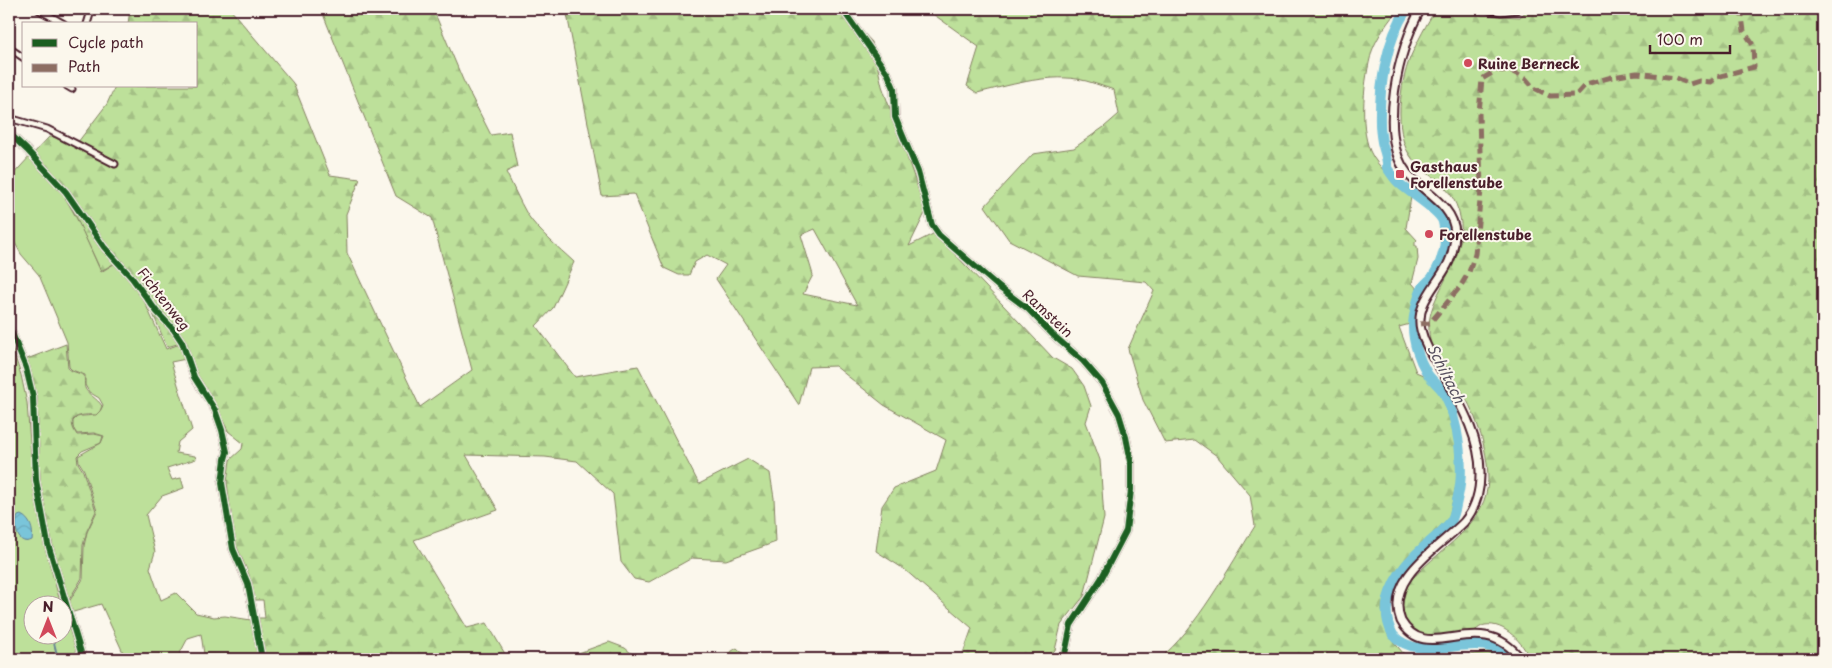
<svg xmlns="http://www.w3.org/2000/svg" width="1832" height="668" viewBox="0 0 1832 668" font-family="'Playpen Sans',sans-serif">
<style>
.green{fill:#bde09a;stroke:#848062}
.forest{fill:url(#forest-firs);stroke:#848062;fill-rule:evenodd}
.water{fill:url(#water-waves);stroke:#678394}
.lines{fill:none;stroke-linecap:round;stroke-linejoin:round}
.stream{stroke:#678394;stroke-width:2}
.river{stroke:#7ac5da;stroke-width:10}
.minor-casing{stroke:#4a1f2b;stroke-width:9}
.secondary-casing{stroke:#4a1f2b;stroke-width:11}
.minor{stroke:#fbf7ec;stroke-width:5}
.secondary{stroke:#fbf7ec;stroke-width:7}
.quiet{stroke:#8d6e63;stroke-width:5;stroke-dasharray:10 5;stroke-linecap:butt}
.cycleway-casing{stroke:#fbf7ec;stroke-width:9}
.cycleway{stroke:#1b5e20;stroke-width:6}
.poi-dot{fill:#d1495b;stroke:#fbf7ec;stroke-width:2}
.labels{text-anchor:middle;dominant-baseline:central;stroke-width:4;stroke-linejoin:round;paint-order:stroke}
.poi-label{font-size:14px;font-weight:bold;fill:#4a1f2b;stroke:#fbf7ec;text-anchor:start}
.street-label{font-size:14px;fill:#4a1f2b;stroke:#fbf7ec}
.water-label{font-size:15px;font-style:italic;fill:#585160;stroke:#fbf7ec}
</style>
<defs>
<pattern id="forest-firs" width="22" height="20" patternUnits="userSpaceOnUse" patternTransform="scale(1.25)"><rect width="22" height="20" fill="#bde09a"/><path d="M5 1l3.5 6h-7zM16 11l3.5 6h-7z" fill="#a4c085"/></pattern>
<pattern id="water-waves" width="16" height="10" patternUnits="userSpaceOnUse" patternTransform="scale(1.25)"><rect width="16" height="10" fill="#7ac5da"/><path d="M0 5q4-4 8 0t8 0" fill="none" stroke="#6ba9bb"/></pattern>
</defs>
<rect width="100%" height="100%" fill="#fbf7ec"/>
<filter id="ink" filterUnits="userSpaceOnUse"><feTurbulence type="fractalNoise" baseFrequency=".02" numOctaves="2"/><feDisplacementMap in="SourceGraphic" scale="10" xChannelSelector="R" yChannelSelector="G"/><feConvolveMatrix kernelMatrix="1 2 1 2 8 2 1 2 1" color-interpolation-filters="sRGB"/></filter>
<g filter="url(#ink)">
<path class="green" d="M31 155 56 182 79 222 101 272 117 262 140 292 166 349 180 344 186 359 171 362 192 430 178 442 176 453 195 456 196 459 167 468 172 480 181 478 184 488 162 496 146 515 155 552 150 568 161 600 176 593 196 613 214 617 225 616 251 620 260 659H234L232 655 204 654 201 634 188 638 179 655 181 659H126L101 604 70 613 69 602 83 579 84 546 87 532 97 511 84 470 79 462 78 456 101 443 104 436 94 433 77 434 73 428V421L77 417C89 414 98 419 103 405L99 398 89 392 85 385V375L72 370 69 367 67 342 39 275 21 254 9 232V179Z
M9 339 21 375 27 403 33 482 45 547 61 605 32 606V636H62L63 610 79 659H9Z"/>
<path class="forest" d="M130 9H230L293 83 330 175 360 179 346 214 347 253 420 407 472 370 432 218 396 196 321 9H433L463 80 491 135 510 132 517 167 506 172C513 186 519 200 527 214 539 232 558 247 574 262L553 308 536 326 575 377 638 366 699 484 748 459 770 473 774 498 776 542 726 560 692 558 649 582 634 579 621 562 613 494 577 461 545 457 466 455 498 510 414 540 467 628 487 623 508 659H265L257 618H265L263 600H255L249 575 234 540 227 482 230 460 242 449 243 443 228 431 220 414 194 373 184 342 167 347 151 309 156 304 120 260 101 271 70 204 57 182 32 155 49 137H57L73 144 78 142 107 104 115 86H196V24H128Z
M566 9H839L845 13 872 42 882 86 926 211 909 246 935 233 1053 358 1072 369 1084 386 1091 406 1086 422 1100 460 1104 518 1084 596 1061 625 1055 650 1045 659H961L972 628 904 569 876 551 882 506 894 488 936 471 946 440 884 405 835 366 809 367 799 405 716 279 726 265 707 255 695 262 689 275H679L664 268 634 194 602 196ZM815 229 857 305 803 294 813 275 801 235Z
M926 9H1399C1390 18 1376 39 1372 51 1364 79 1359 124 1370 151 1376 166 1400 186 1411 197L1406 228 1417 240 1415 242V246H1417L1418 259 1412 283 1419 291 1410 324 1399 327 1416 372 1423 375 1446 400 1454 428 1458 476 1449 518 1402 563 1386 592 1382 610 1388 635 1403 653 1411 658 1417 659H1159C1195 631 1230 566 1255 526L1250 495 1217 456 1195 440 1165 443 1143 400 1128 349 1154 291 1146 282 1078 276 1009 240 985 206 1033 154 1074 148 1104 127 1119 114 1114 90C1102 86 1089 81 1077 79 1045 74 1007 86 977 93L967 86 979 47Z
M1436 9H1467L1482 15 1520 17 1529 9H1823V659H1530C1523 643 1505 622 1485 625 1480 626 1475 631 1470 634 1446 646 1419 653 1405 623 1399 612 1400 596 1406 586 1409 580 1417 575 1421 570 1447 545 1487 521 1488 480 1488 447 1475 411 1457 383 1450 372 1435 362 1432 349 1420 308 1446 289 1456 253 1458 248 1461 242 1461 236 1463 220 1457 200 1446 189 1434 176 1418 169 1409 154 1394 130 1400 83 1410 58 1417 42 1427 23 1436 9Z
M66 344 68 368 72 371 84 375C85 379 84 384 85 388 88 395 97 398 102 406L100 411 96 415C80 414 64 416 77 435L94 434 103 436 101 443 82 451 77 456 78 463 83 471 96 511 87 531 83 545 82 578 69 600 60 575 45 513 40 481 37 397 27 359Z
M609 642 625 648 638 659H562Z
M737 648 749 659H719Z
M1494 651 1506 659H1444Z"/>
<path class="water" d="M21 515C30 519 34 530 32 540 18 547 13 527 18 516Z"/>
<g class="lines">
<path class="stream" d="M54 643 58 659"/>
<path class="river" d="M1407 9C1386 40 1379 86 1380 123 1380 129 1381 136 1382 142 1384 152 1388 158 1387 168 1391 173 1394 179 1399 183 1408 192 1441 211 1443 222 1448 241 1443 260 1433 276 1431 280 1426 282 1423 287 1418 295 1413 317 1413 327 1413 342 1419 360 1427 373 1432 381 1440 386 1444 393 1458 419 1465 467 1458 496 1456 504 1455 515 1451 521 1441 534 1427 543 1415 555 1394 576 1377 606 1393 635 1423 668 1482 625 1509 659"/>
<defs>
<path id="minor" d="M38 9 64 24
M839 9 845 13 888 74 894 88 895 117 918 172 932 225 939 235 1000 288 1027 308 1053 335 1083 361 1102 383 1119 414 1126 437 1131 462V490L1126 531 1101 579 1071 625 1064 659
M87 24 91 11 89 9
M9 48 24 58
M67 86 72 89
M9 118 47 129 115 164
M9 133 27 150 66 192 104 247 132 278 157 312 174 330 182 342 194 377 215 410 222 430 227 452 225 459 222 483 233 549 248 584 262 659
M9 326 26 368 33 397 36 480 48 544 83 659"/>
<path id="secondary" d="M1421 9C1399 46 1377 136 1407 173 1423 192 1454 205 1455 233 1455 245 1451 260 1445 269 1434 288 1415 306 1421 330 1425 348 1437 362 1446 378 1462 407 1481 441 1480 475 1480 492 1475 509 1464 522 1440 547 1384 578 1401 621 1428 668 1478 604 1521 659
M1490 9 1501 11 1516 9"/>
</defs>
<use href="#minor" class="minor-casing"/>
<use href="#secondary" class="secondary-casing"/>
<use href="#minor" class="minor"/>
<use href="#secondary" class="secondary"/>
<path class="quiet" d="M1420 324 1430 323 1460 287 1469 272 1475 254 1481 190 1479 113 1482 79 1497 70 1513 72 1526 79 1534 88 1550 96 1576 95 1586 84 1612 77 1637 73 1676 78 1690 84 1699 81 1711 82 1717 77 1754 67 1753 45 1744 31 1741 9"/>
<defs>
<path id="cycleway" d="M839 9 845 13 888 74 894 88 895 117 918 172 932 225 939 235 1000 288 1027 308 1053 335 1083 361 1102 383 1119 414 1126 437 1131 462V490L1126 531 1101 579 1071 625 1064 659
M9 133 27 150 66 192 104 247 132 278 157 312 174 330 182 342 194 377 215 410 222 430 227 452 225 459 222 483 233 549 248 584 262 659
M9 326 26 368 33 397 36 480 48 544 83 659"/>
</defs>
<use href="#cycleway" class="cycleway-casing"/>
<use href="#cycleway" class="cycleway"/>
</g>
</g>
<g class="poi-dot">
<circle cx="1468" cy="63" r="5"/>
<rect x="1395" y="169" width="10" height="10" rx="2.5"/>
<circle cx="1429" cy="234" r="5"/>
</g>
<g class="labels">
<g class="poi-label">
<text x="1478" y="63">Ruine Berneck</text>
<text x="1410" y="166">Gasthaus<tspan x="1410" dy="16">Forellenstube</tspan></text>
<text x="1439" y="234">Forellenstube</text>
</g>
<g class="street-label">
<text transform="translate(164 299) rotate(52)">Fichtenweg</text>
<text transform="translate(1048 313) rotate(43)">Ramstein</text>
</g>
<g class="water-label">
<text transform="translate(1447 373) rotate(63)">Schiltach</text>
</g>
</g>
<rect width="1832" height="668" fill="none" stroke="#fbf7ec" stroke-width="30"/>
<rect x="15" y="15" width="1802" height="638" fill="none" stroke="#4a1f2b" stroke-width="2" filter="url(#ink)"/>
<rect x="22" y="22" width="175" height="65" fill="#fbf7ec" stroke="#b4a19f"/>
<rect x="32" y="39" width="25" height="8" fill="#1b5e20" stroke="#b4a19f"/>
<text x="68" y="48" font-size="15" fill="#4a1f2b">Cycle path</text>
<rect x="32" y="64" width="25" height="8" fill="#8d6e63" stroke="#b4a19f"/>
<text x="68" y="72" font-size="15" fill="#4a1f2b">Path</text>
<g transform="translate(48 620)"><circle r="24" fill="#fbf7ec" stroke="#b4a19f"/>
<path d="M0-4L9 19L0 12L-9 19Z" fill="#d1495b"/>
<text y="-8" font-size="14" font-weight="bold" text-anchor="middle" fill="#4a1f2b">N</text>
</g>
<path d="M1650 45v8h80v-8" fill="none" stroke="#4a1f2b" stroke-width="2.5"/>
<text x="1657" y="45" font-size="15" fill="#4a1f2b" stroke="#fbf7ec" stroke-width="4" paint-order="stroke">100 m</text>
</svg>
